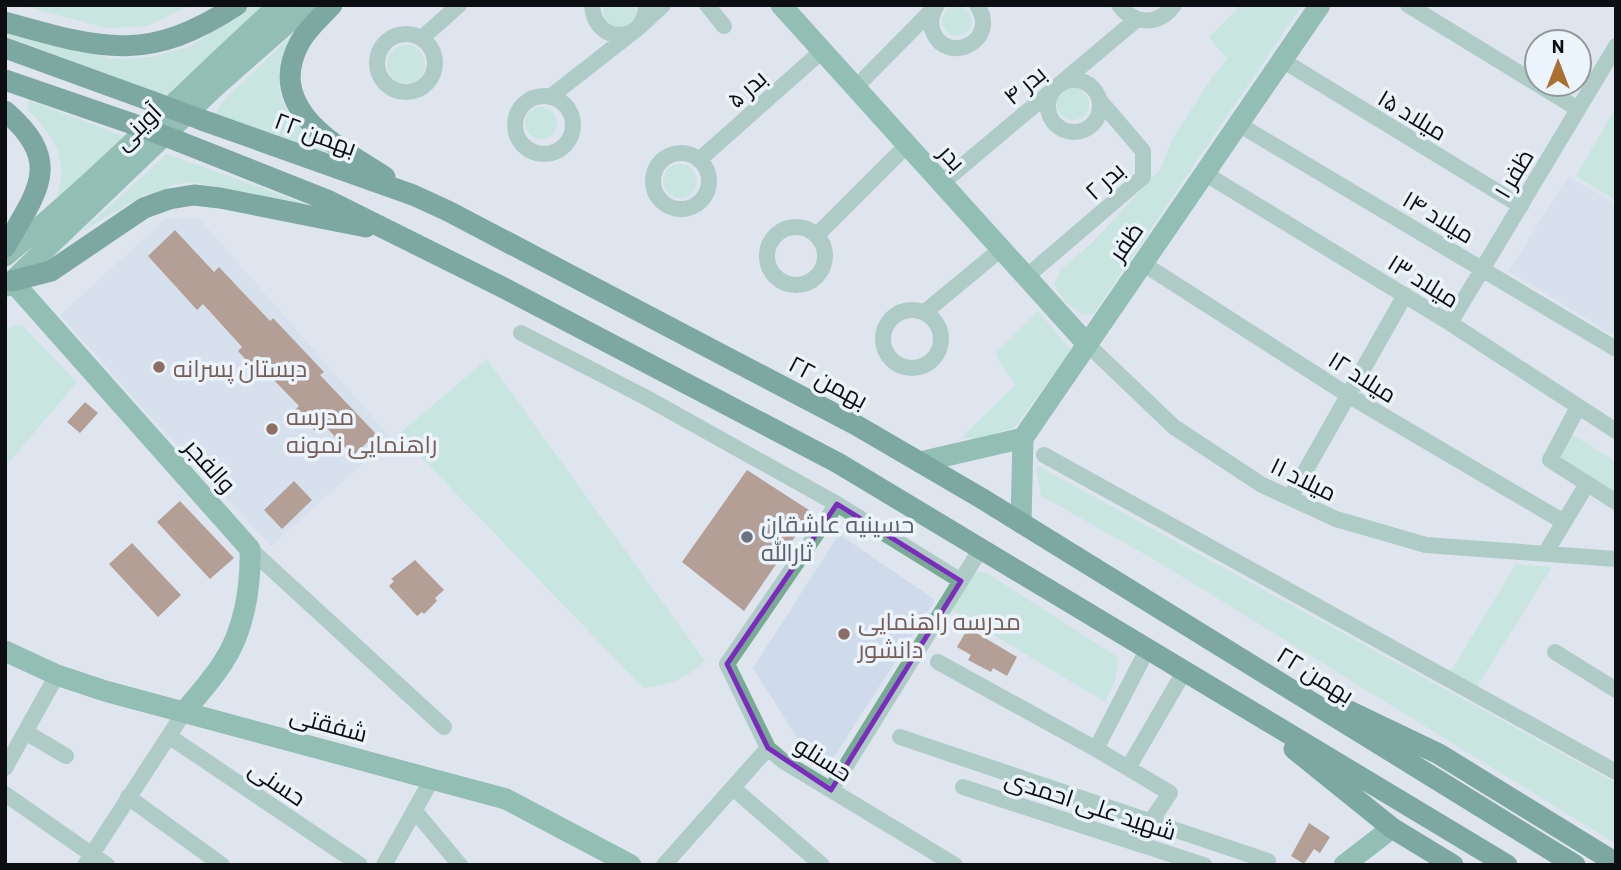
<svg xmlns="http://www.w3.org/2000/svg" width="1621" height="870" viewBox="0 0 1621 870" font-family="Barlow,Cairo,sans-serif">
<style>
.built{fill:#cfdbea}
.green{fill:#b0e5cc}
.building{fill:#82492c}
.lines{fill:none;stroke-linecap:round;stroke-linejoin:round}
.street{stroke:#77ac93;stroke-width:16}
.secondary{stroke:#368f6c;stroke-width:21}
.highway{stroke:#065e43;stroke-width:21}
.highway-bridge{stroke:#065e43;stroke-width:21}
.marked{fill:none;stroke:#7b2cbf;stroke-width:5;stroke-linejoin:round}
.education-dot{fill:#8d6e63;stroke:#ebf3fc;stroke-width:2.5}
.worship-dot{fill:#6b7280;stroke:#ebf3fc;stroke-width:2.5}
.labels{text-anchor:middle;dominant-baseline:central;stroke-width:7;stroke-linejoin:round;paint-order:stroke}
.street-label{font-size:24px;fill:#0c0e11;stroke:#ebf3fc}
.education-label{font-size:24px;fill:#785e54;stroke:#ebf3fc;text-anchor:start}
.worship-label{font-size:24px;fill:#5b616d;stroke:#ebf3fc;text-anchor:start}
</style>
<rect width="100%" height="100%" fill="#dee5ee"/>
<path class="built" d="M1568 176 1616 204V337L1509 271Z
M198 217 391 438 271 546 152 419 60 315 165 219Z
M839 534 935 600 834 757 814 752 801 744 753 668Z"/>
<path class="green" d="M20 5H191L148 26 107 28Z
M252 5H265L165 96 5 36V31L113 59 151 57 191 46Z
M604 5H636V16L625 27C611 29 601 20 604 5Z
M1234 5H1302L1094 313 1084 315 1065 302 1054 285 1061 269 1091 244 1161 168 1172 140 1212 77 1227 59 1209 37 1237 9Z
M942 21a15 15 0 1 1 30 0a15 15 0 1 1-30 0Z
M293 34C263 109 286 106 333 158L216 114 222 102Z
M387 64a19 19 0 1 1 38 0a19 19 0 1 1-38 0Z
M1057 104a16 16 0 1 1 32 0a16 16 0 1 1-32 0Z
M28 100 125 137 62 197H57C69 158 54 136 27 109Z
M1616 107V200L1576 176Z
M525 123a16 16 0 1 1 32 0a16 16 0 1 1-32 0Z
M167 154 309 205 192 182 172 185 155 197 148 193 82 231Z
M663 181a17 17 0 1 1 34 0a17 17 0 1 1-34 0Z
M1038 311 1071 350 1014 428 979 438H961L1015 385 995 354Z
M22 325 77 382 5 467V331L12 326Z
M487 359 705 661C688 678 667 686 643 688L399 434Z
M1570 433 1616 462V496L1555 459Z
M1036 465 1616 783V844L1155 560 1041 496Z
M1516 564 1552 567 1476 688 1449 674Z
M975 572 987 573 1119 658 1115 681 1105 702 952 610Z"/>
<path class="building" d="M175 230 214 272 219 267 270 321 273 318 324 372 320 375 376 434 353 456 325 426 317 433 295 410 299 406 267 373 262 377 238 351 242 347 203 304 197 310 148 256Z
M85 402 98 413 80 433 67 422Z
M747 470 812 512 744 611 682 562Z
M294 481 312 500 282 529 264 510Z
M180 501 234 558 210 579 157 522Z
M132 543 181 595 158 617 109 564Z
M415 560 444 590 435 598 437 601 424 614 422 612 417 616 389 586 394 581 391 579Z
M968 628 1017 657 1007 676 993 668 991 672 968 660 971 655 957 647Z
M1309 823 1330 837 1320 853 1314 849 1304 864 1291 856Z"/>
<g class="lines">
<path class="street" d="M592 5C594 45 645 45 646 5
M707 5 724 26
M937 5C932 13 929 22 933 32 947 66 1001 41 977 5
M1119 5C1134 25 1159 26 1174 5
M1408 5 1578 109
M377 63a29 29 0 1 1 58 0a29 29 0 1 1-58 0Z
M422 38 459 5
M1282 60 1521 206
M1048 106a26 26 0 1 1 52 0a26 26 0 1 1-52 0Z
M855 88 935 7
M515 125a29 29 0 1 1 58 0a29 29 0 1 1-58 0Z
M550 97 637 29 663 5
M1238 124 1616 349
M653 181a28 28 0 1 1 56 0a28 28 0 1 1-56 0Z
M699 160 822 51
M1204 173 1450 323 1616 431
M942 183 1136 20
M767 256a29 29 0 1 1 58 0a29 29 0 1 1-58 0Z
M817 235 907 145
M1142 263 1348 395 1564 522
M1026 277 1143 177V151L1101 102
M883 339a29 29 0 1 1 58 0a29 29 0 1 1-58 0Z
M925 312 1001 249
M1450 323 1616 46
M521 333 645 397 837 504 961 581
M1087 344 1174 427 1262 485 1336 519 1426 545 1616 559
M1578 407 1550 460 1616 502
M1044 455 1616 772
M1290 498 1405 295
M250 549 444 727
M1546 552 1587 484
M1555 652 1616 690
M938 662 1096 749 1170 793 1151 821
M27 733 66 756
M170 737 360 865
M900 737 1268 861
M768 748 727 664 837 504
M1096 749 1147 650
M5 768 57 675
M1128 768 1184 672
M963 787 1204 865
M733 788 822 865
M831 790 980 550
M5 794 107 865
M128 797 222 865
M415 811 460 865
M85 865 185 711
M384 865 432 779
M664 865 768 748 783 761 955 865"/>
<path class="secondary" d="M781 5 1087 344
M5 256C101 178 187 88 279 5
M12 281 250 549C251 588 244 632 222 664 211 681 197 696 185 711
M7 286 217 85 308 5
M920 462 1023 438
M1021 523 1023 438 1320 5
M5 651 57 675 105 691 506 799 631 865
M1344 865 1392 828"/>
<path class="highway" d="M332 5C321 17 308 28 300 42 263 110 339 147 385 177
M5 22C102 49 147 64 237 5
M5 48 151 101
M5 80 133 124
M5 111C64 162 38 190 5 247
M202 120 413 195 448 211 856 425 981 498 1575 865
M178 141 327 200 502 287 838 463 1507 865
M12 281 51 271 144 208 169 199 194 195 220 198 366 227
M1347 710 1439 754 1616 863
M1294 749 1392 828 1453 865"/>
<path class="highway-bridge" d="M151 101 202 120
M133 124 178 141"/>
</g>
<path d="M0 0H1621V870H0ZM837 504 961 581 831 790 768 748 727 664Z" fill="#dee5ee" fill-opacity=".55" fill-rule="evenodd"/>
<path class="marked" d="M837 504 961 581 831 790 768 748 727 664Z"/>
<g class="education-dot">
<circle cx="159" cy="367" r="7"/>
<circle cx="272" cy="429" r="7"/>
<circle cx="844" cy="634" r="7"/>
</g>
<circle class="worship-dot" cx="747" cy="537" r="7"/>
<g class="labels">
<g class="street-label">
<text transform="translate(1024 84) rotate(-40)">بدر ۴</text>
<text transform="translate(746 88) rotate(-42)">بدر ۵</text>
<text transform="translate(1413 114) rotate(31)">میلاد ۱۵</text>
<text transform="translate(137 126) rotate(-44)">آوینی</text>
<text transform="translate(316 133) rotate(20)">۲۲ بهمن</text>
<text transform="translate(953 157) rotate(48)">بدر</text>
<text transform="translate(1513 173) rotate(-59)">ظفر ۱</text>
<text transform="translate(1104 180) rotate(-42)">بدر ۲</text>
<text transform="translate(1439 216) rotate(31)">میلاد ۱۴</text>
<text transform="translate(1125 241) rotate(-55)">ظفر</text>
<text transform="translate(1424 280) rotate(32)">میلاد ۱۳</text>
<text transform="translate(1363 376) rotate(32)">میلاد ۱۲</text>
<text transform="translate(829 381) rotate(28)">۲۲ بهمن</text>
<text transform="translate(211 465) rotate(48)">والفجر</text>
<text transform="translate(1304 478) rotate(26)">میلاد ۱۱</text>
<text transform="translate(1316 674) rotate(32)">۲۲ بهمن</text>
<text transform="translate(329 723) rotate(15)">شفقتی</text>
<text transform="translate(824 758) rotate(32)">حسنلو</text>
<text transform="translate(278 782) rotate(34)">حسنی</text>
<text transform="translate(1091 804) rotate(18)">شهید علی احمدی</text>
</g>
<g class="education-label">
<text x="173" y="367">دبستان پسرانه</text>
<text x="286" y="415">مدرسه<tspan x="286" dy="28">راهنمایی نمونه</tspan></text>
<text x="858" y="620">مدرسه راهنمایی<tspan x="858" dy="28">دانشور</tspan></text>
</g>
<g class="worship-label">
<text x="761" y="523">حسینیه عاشقان<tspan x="761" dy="28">ثارالله</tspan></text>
</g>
</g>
<rect width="1621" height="870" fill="none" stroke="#0c0e11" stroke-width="14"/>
<g transform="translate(1558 63)"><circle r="33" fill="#ebf3fc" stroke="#92979e" stroke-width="2"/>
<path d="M0-5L12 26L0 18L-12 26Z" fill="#ab6f32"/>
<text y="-10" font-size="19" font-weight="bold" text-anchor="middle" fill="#0c0e11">N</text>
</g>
</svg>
